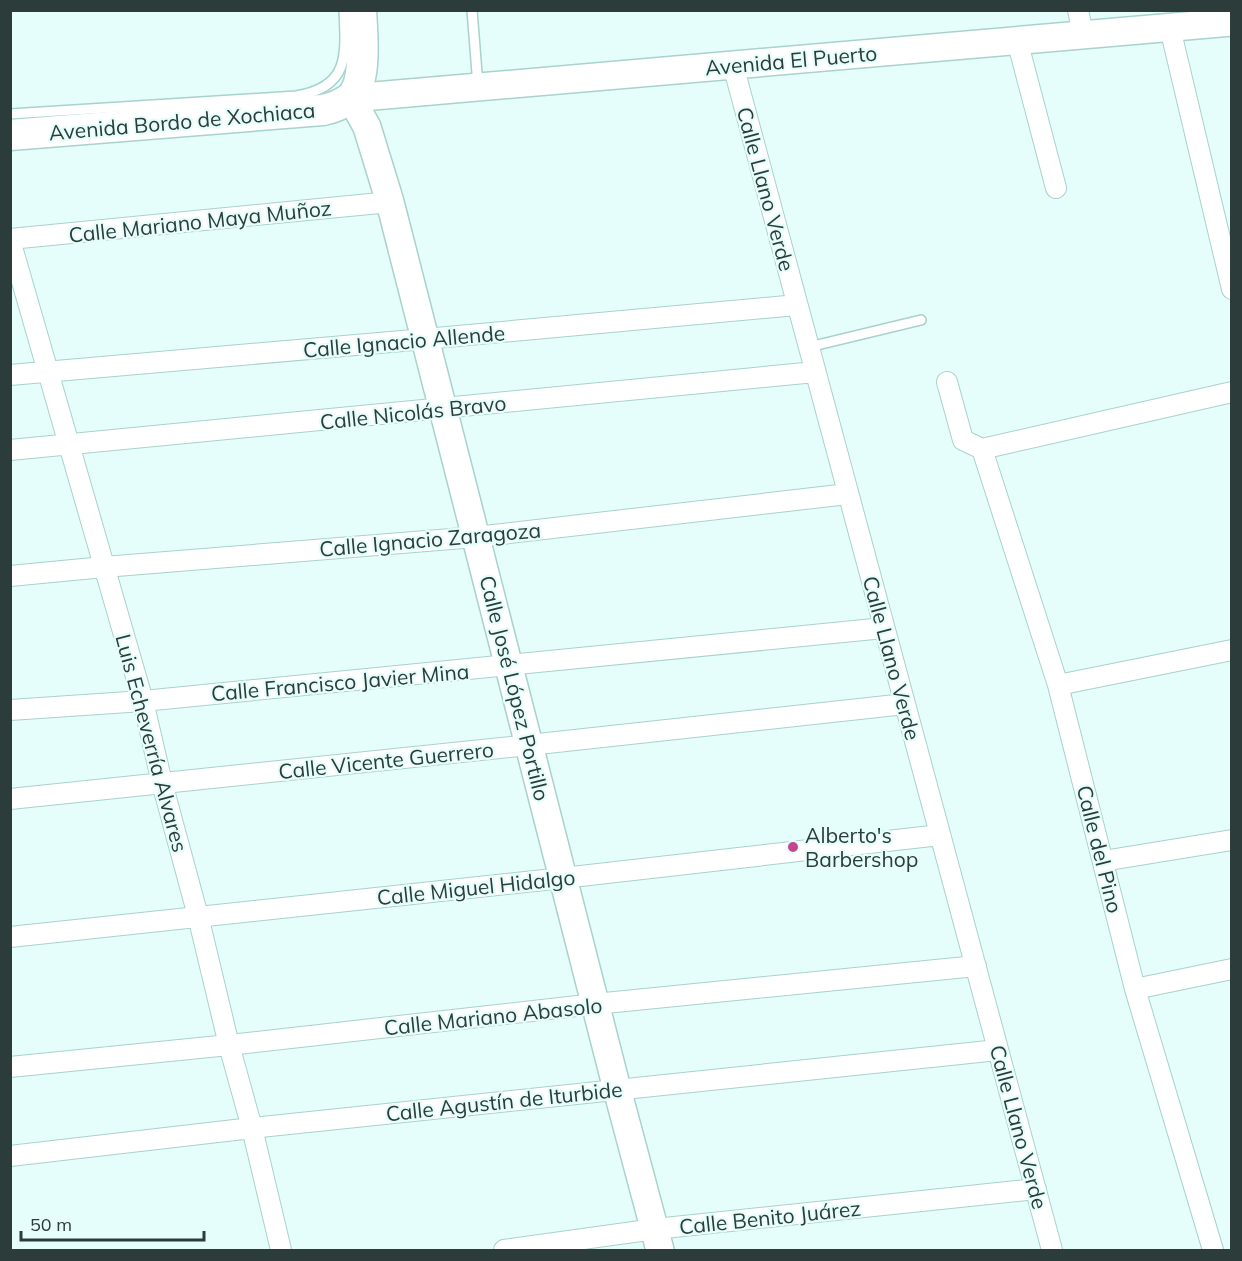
<svg xmlns="http://www.w3.org/2000/svg" width="1242" height="1261" viewBox="0 0 1242 1261" font-family="Mulish,sans-serif">
<style>
.lines{fill:none;stroke-linecap:round;stroke-linejoin:round}
.service-casing{stroke:#a8d2cc;stroke-width:12}
.minor-casing{stroke:#a8d2cc;stroke-width:22}
.secondary-casing{stroke:#a8d2cc;stroke-width:30}
.primary-casing{stroke:#a8d2cc;stroke-width:33}
.service{stroke:#fff;stroke-width:9}
.minor{stroke:#fff;stroke-width:20}
.secondary{stroke:#fff;stroke-width:27}
.primary{stroke:#fff;stroke-width:30}
.poi-dot{fill:#c6458e;stroke:#e5fefb;stroke-width:2}
.labels{text-anchor:middle;dominant-baseline:central;stroke-width:4.5;stroke-linejoin:round;paint-order:stroke}
.street-label{font-size:21px;fill:#2c3c3a;stroke:#e5fefb}
.poi-label{font-size:21px;fill:#2c3c3a;stroke:#e5fefb;text-anchor:start}
</style>
<rect width="100%" height="100%" fill="#e5fefb"/>
<g class="lines">
<defs>
<path id="service" d="M472 10 478 86
M10 114 296 96C350 87 346 55 344 10
M809 347 921 320"/>
<path id="minor" d="M1078 10 1083 35
M1170 28 1232 289
M1017 40 1056 188
M733 65 1052 1250
M10 239 390 202
M10 240 143 701 162 783 198 916 229 1045 252 1128 281 1250
M10 375 425 339 797 305
M947 382 963 440 982 449
M982 449 1058 685 1135 989 1213 1250
M982 449 1232 392
M10 450 815 372
M10 576 104 567 476 537 848 494
M1058 685 1232 650
M10 710 143 701 884 628
M10 799 529 745 905 704
M1103 861 1232 840
M10 937 563 878 940 835
M1135 989 1232 969
M10 1067 229 1045 595 1004 976 966
M10 1156 252 1128 998 1050
M504 1250 655 1229 1036 1189"/>
<path id="secondary" d="M660 1250 617 1089 390 202 367 127 351 98 1232 22"/>
<path id="primary" d="M10 135 323 110C332 108 342 104 349 99 368 84 362 32 361 10"/>
</defs>
<use href="#service" class="service-casing"/>
<use href="#minor" class="minor-casing"/>
<use href="#secondary" class="secondary-casing"/>
<use href="#primary" class="primary-casing"/>
<use href="#service" class="service"/>
<use href="#minor" class="minor"/>
<use href="#secondary" class="secondary"/>
<use href="#primary" class="primary"/>
</g>
<circle class="poi-dot" cx="793" cy="847" r="6"/>
<g class="labels">
<g class="street-label">
<text transform="translate(791 60) rotate(-5)">Avenida El Puerto</text>
<text transform="translate(182 121) rotate(-5)">Avenida Bordo de Xochiaca</text>
<text transform="translate(766 189) rotate(75)">Calle Llano Verde</text>
<text transform="translate(200 221) rotate(-6)">Calle Mariano Maya Muñoz</text>
<text transform="translate(404 341) rotate(-5)">Calle Ignacio Allende</text>
<text transform="translate(413 412) rotate(-6)">Calle Nicolás Bravo</text>
<text transform="translate(430 539) rotate(-5)">Calle Ignacio Zaragoza</text>
<text transform="translate(892 658) rotate(75)">Calle Llano Verde</text>
<text transform="translate(340 682) rotate(-5)">Calle Francisco Javier Mina</text>
<text transform="translate(515 688) rotate(76)">Calle José López Portillo</text>
<text transform="translate(152 743) rotate(75)">Luis Echeverría Alvares</text>
<text transform="translate(386 760) rotate(-6)">Calle Vicente Guerrero</text>
<text transform="translate(1100 849) rotate(76)">Calle del Pino</text>
<text transform="translate(476 887) rotate(-6)">Calle Miguel Hidalgo</text>
<text transform="translate(493 1016) rotate(-6)">Calle Mariano Abasolo</text>
<text transform="translate(504 1101) rotate(-6)">Calle Agustín de Iturbide</text>
<text transform="translate(1019 1127) rotate(75)">Calle Llano Verde</text>
<text transform="translate(770 1217) rotate(-6)">Calle Benito Juárez</text>
</g>
<g class="poi-label">
<text x="805" y="835">Alberto's<tspan x="805" dy="24">Barbershop</tspan></text>
</g>
</g>
<rect width="1242" height="1261" fill="none" stroke="#2c3c3a" stroke-width="24"/>
<path d="M21 1231v9h183v-9" fill="none" stroke="#2c3c3a" stroke-width="3"/>
<text x="30" y="1231" font-size="18" fill="#2c3c3a" stroke="#e5fefb" stroke-width="4.5" paint-order="stroke">50 m</text>
</svg>
